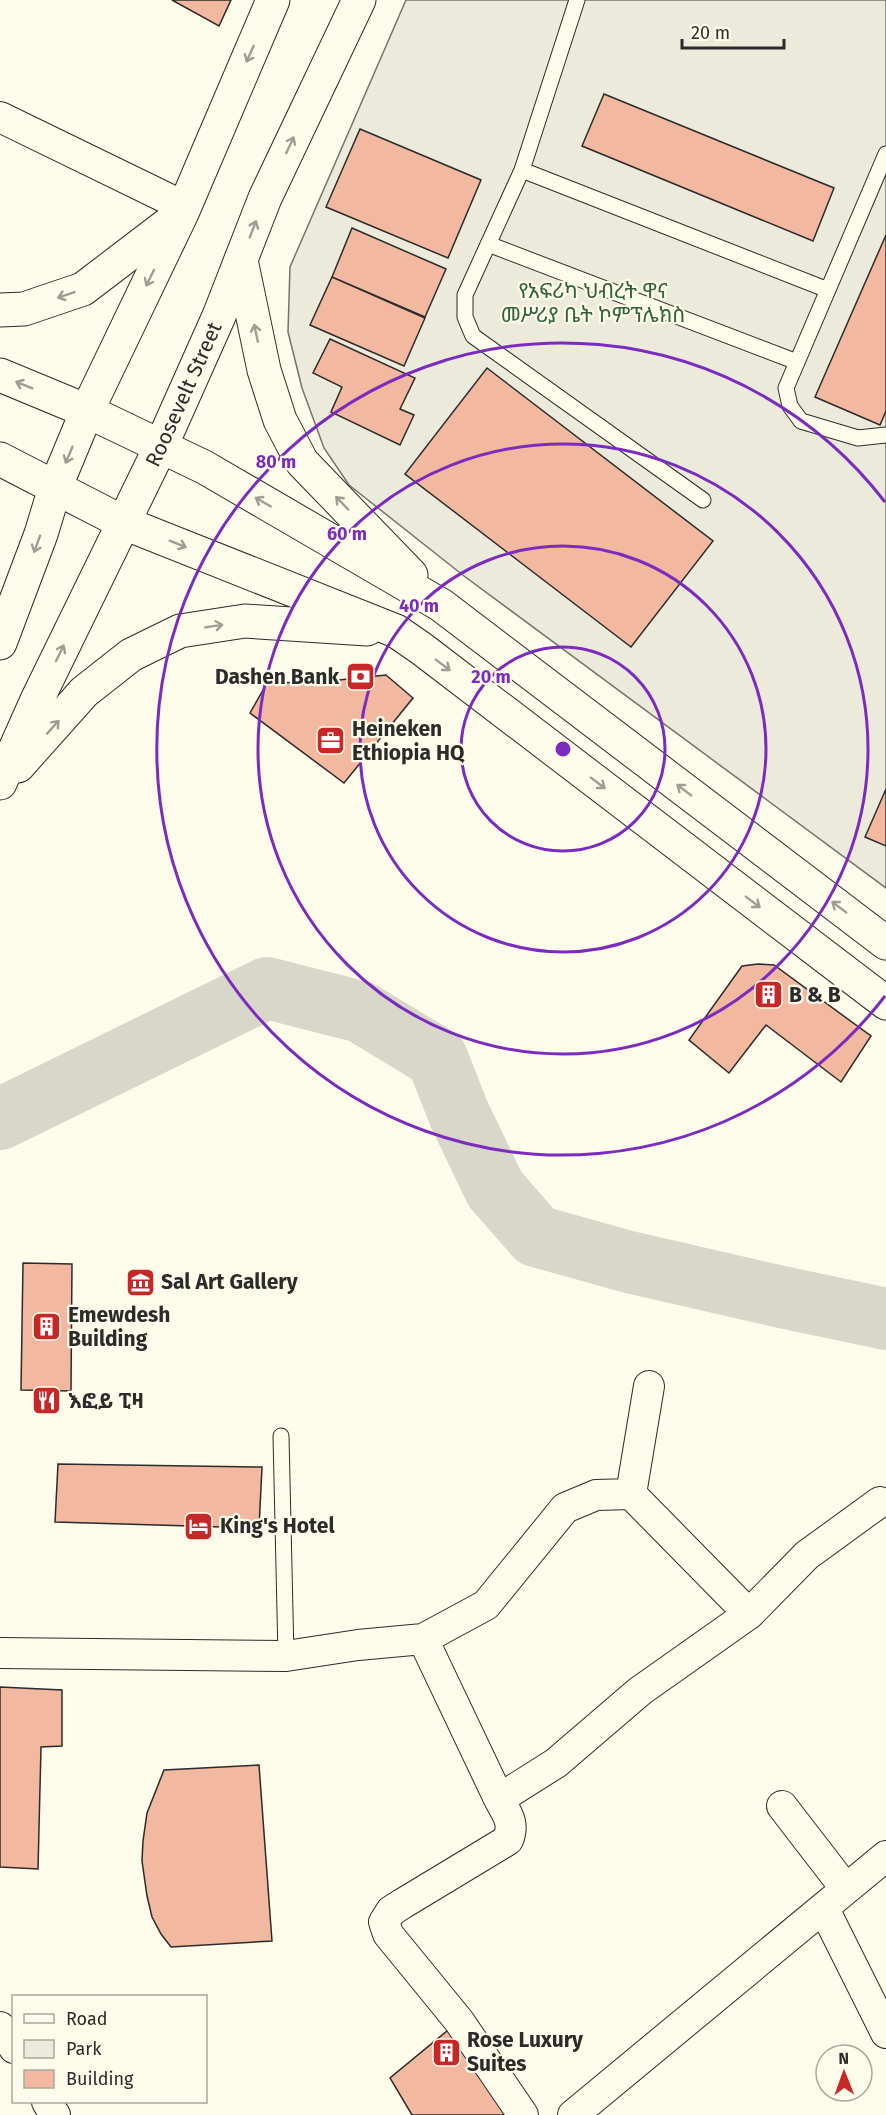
<svg xmlns="http://www.w3.org/2000/svg" width="886" height="2115" viewBox="0 0 886 2115" font-family="'Fira Sans','Noto Sans Ethiopic',sans-serif">
<style>
.green{fill:#ecebdb;stroke:#74746e;stroke-width:1.5}
.lines{fill:none;stroke-linecap:round;stroke-linejoin:round}
.river{stroke:#d8d7c9;stroke-width:62}
.building{fill:#f2b8a0;stroke:#2b2b2b;stroke-width:1.5}
.service-casing{stroke:#2b2b2b;stroke-width:17}
.minor-casing{stroke:#2b2b2b;stroke-width:32}
.primary-casing{stroke:#2b2b2b;stroke-width:35}
.service{stroke:#fdfbea;stroke-width:15}
.minor{stroke:#fdfbea;stroke-width:30}
.primary{stroke:#fdfbea;stroke-width:33}
.oneway{stroke:#9e9d94}
.ring{fill:none;stroke:#7b2cbf;stroke-width:3}
.labels{text-anchor:middle;dominant-baseline:central;stroke-width:4.5;stroke-linejoin:round;paint-order:stroke}
.park-label{font-size:21px;fill:#34623c;stroke:#fdfbea}
.street-label{font-size:21px;fill:#2b2b2b;stroke:#fdfbea}
.poi-label{font-size:21px;font-weight:bold;fill:#2b2b2b;stroke:#fdfbea;text-anchor:start}
.centre{fill:#7b2cbf;stroke:#fdfbea;stroke-width:3}
.ring-label{font-size:18px;text-anchor:middle;font-weight:bold;fill:#7b2cbf;stroke:#fdfbea;stroke-width:4.5;stroke-linejoin:round;paint-order:stroke}
</style>
<rect width="100%" height="100%" fill="#fdfbea"/>
<path class="green" d="M406 0H886V888L464 576 349 485 324 448 302 388 288 332 290 267Z"/>
<g class="lines">
<path class="river" d="M0 1119 267 988 361 1012 437 1058 459 1114 495 1189 536 1236 629 1262 777 1296 886 1319"/>
</g>
<path class="building" d="M172 0H231L219 26Z
M604 94 834 188 813 241 582 146Z
M360 129 481 180 448 258 326 207Z
M352 228 446 269 425 317 332 277Z
M886 235V411L880 425 815 397Z
M332 277 425 318 404 366 310 325Z
M330 339 415 378 400 409 414 415 400 445 331 412 342 387 313 373Z
M487 368 713 541 631 647 405 474Z
M386 675 413 698 344 783 250 713 267 683 320 682Z
M886 789V846L865 837Z
M758 964 774 965 871 1036 841 1082 766 1025 729 1073 689 1040 742 966Z
M23 1263 72 1264 71 1391 21 1390Z
M58 1464 262 1467 259 1528 55 1522Z
M0 1687 62 1690V1746L41 1747 38 1869 0 1867Z
M259 1765 272 1941 171 1947 161 1934 152 1917 147 1896 142 1861 143 1841 147 1813 164 1770Z
M453 2026 515 2115H412L390 2078Z"/>
<g class="lines">
<defs>
<path id="service" d="M577 0 522 170 465 295V317L473 336 703 500
M886 154 786 388 790 406 801 421 858 438 886 435
M522 170 828 290
M488 244 797 362
M281 1436 286 1656"/>
<path id="minor" d="M0 117 185 207
M631 1494 749 1614
M423 1639 499 1799
M0 1653 286 1656 358 1645 423 1639 486 1605 565 1508 596 1495 631 1494 649 1386
M782 1806 846 1889
M824 1909 886 2033
M0 2027 14 2048
M47 2102 55 2115
M523 2115 459 2021 388 1934 384 1922 391 1911 402 1904 508 1840C515 1823 507 1814 499 1799L556 1763 640 1691 749 1614 807 1555 880 1502
M573 2115 886 1856"/>
<g id="primary">
<path d="M241 260 264 370 280 420 302 462 411 575"/>
<path d="M0 310 24 309 83 289 176 218"/>
<path d="M0 375 87 411 204 467 441 605 886 943"/>
<path d="M0 459 124 523 396 631 422 649 886 1003"/>
<path d="M0 643 41 534 55 488 87 411 182 213 273 0"/>
<path d="M18 766 84 692 131 655 180 631 245 621 367 629"/>
<path id="s1" d="M0 783 37 700 161 446 219 316 265 198 359 0"/>
</g>
</defs>
<use href="#service" class="service-casing"/>
<use href="#minor" class="minor-casing"/>
<use href="#primary" class="primary-casing"/>
<use href="#service" class="service"/>
<use href="#minor" class="minor"/>
<use href="#primary" class="primary"/>
</g>
<defs><path id="oneway-shaft" d="M-6 0H5M1.5-3L5.5 0L1.5 3" fill="none" stroke-width="1.6" stroke-linecap="round" stroke-linejoin="round" transform="scale(1.5)"/></defs>
<g class="oneway">
<use href="#oneway-shaft" transform="translate(250 54) rotate(114)"/>
<use href="#oneway-shaft" transform="translate(290 145) rotate(-65)"/>
<use href="#oneway-shaft" transform="translate(253 229) rotate(-69)"/>
<use href="#oneway-shaft" transform="translate(150 278) rotate(116)"/>
<use href="#oneway-shaft" transform="translate(66 295) rotate(161)"/>
<use href="#oneway-shaft" transform="translate(256 333) rotate(-102)"/>
<use href="#oneway-shaft" transform="translate(24 385) rotate(-158)"/>
<use href="#oneway-shaft" transform="translate(69 455) rotate(113)"/>
<use href="#oneway-shaft" transform="translate(263 502) rotate(-150)"/>
<use href="#oneway-shaft" transform="translate(342 503) rotate(-134)"/>
<use href="#oneway-shaft" transform="translate(37 544) rotate(110)"/>
<use href="#oneway-shaft" transform="translate(178 544) rotate(22)"/>
<use href="#oneway-shaft" transform="translate(214 626) rotate(-9)"/>
<use href="#oneway-shaft" transform="translate(60 653) rotate(-64)"/>
<use href="#oneway-shaft" transform="translate(443 665) rotate(37)"/>
<use href="#oneway-shaft" transform="translate(53 727) rotate(-48)"/>
<use href="#oneway-shaft" transform="translate(598 783) rotate(37)"/>
<use href="#oneway-shaft" transform="translate(684 790) rotate(-143)"/>
<use href="#oneway-shaft" transform="translate(753 902) rotate(37)"/>
<use href="#oneway-shaft" transform="translate(839 907) rotate(-143)"/>
</g>
<g class="ring">
<circle cx="563" cy="749" r="102"/>
<circle cx="563" cy="749" r="203"/>
<circle cx="563" cy="749" r="305"/>
<path d="M885 996A406 406 0 1 1 885 502"/>
</g>
<defs>
<symbol id="bank-square" viewBox="-11 -11 22 22"><rect x="-9" y="-9" width="18" height="18" rx="4" fill="#c62828" stroke="#fdfbea"/><path d="M-6-4H6V4H-6ZM0-2.3a2.3 2.3 0 1 0 0 4.6a2.3 2.3 0 1 0 0-4.6Z" fill="#fff"/></symbol>
<symbol id="office-square" viewBox="-11 -11 22 22"><rect x="-9" y="-9" width="18" height="18" rx="4" fill="#c62828" stroke="#fdfbea"/><path d="M-6-3h4V-5.5h4V-3h4V5H-6ZM-1-4.5V-3h2v-1.5ZM-6 0V1H6V0Z" fill="#fff"/></symbol>
<symbol id="building-square" viewBox="-11 -11 22 22"><rect x="-9" y="-9" width="18" height="18" rx="4" fill="#c62828" stroke="#fdfbea"/><path d="M-4-6H4V6H1V3H-1V6H-4ZM-2.5-4.3h1.7v1.8h-1.7ZM.8-4.3h1.7v1.8H.8ZM-2.5-1h1.7V.8h-1.7ZM.8-1h1.7V.8H.8Z" fill="#fff"/></symbol>
<symbol id="museum-square" viewBox="-11 -11 22 22"><rect x="-9" y="-9" width="18" height="18" rx="4" fill="#c62828" stroke="#fdfbea"/><path d="M0-6L6-3V-2H-6V-3ZM-5-1h2V3h-2ZM-1-1h2V3h-2ZM3-1h2V3H3ZM-6 4H6V6H-6Z" fill="#fff"/></symbol>
<symbol id="restaurant-square" viewBox="-11 -11 22 22"><rect x="-9" y="-9" width="18" height="18" rx="4" fill="#c62828" stroke="#fdfbea"/><path d="M-5-6h1v4h1v-4h1v4h1v-4h1v5L-1.5 .5V6h-2V.5L-5-1ZM5-6V6H3V1.5H1.5Q1.5-4 5-6Z" fill="#fff"/></symbol>
<symbol id="hotel-square" viewBox="-11 -11 22 22"><rect x="-9" y="-9" width="18" height="18" rx="4" fill="#c62828" stroke="#fdfbea"/><path d="M-6-4.5h1.5V1H6V5H4.5V3h-9V5H-6ZM-4 0a1.8 1.8 0 1 1 3.6 0ZM.5 0V-2.5h3Q6-2.5 6 0Z" fill="#fff"/></symbol>
</defs>
<g fill-rule="evenodd">
<use href="#bank-square" x="344" y="660" width="33" height="33"/>
<use href="#office-square" x="314" y="724" width="33" height="33"/>
<use href="#building-square" x="752" y="978" width="33" height="33"/>
<use href="#museum-square" x="124" y="1266" width="33" height="33"/>
<use href="#building-square" x="30" y="1310" width="33" height="33"/>
<use href="#restaurant-square" x="30" y="1384" width="33" height="33"/>
<use href="#hotel-square" x="182" y="1510" width="33" height="33"/>
<use href="#building-square" x="430" y="2036" width="33" height="33"/>
</g>
<g class="labels">
<g class="park-label">
<text x="593" y="291">የአፍሪካ ህብረት ዋና<tspan x="593" dy="24">መሥሪያ ቤት ኮምፕሌክስ</tspan></text>
</g>
<g class="street-label">
<text stroke="none"><textPath href="#s1" startOffset="430">Roosevelt Street</textPath></text>
</g>
<g class="poi-label">
<text x="339" y="677" text-anchor="end">Dashen Bank</text>
<text x="352" y="729">Heineken<tspan x="352" dy="24">Ethiopia HQ</tspan></text>
<text x="789" y="995">B &amp; B</text>
<text x="161" y="1282">Sal Art Gallery</text>
<text x="68" y="1315">Emewdesh<tspan x="68" dy="24">Building</tspan></text>
<text x="68" y="1401">እፎይ ፒዛ</text>
<text x="220" y="1526">King's Hotel</text>
<text x="467" y="2040">Rose Luxury<tspan x="467" dy="24">Suites</tspan></text>
</g>
</g>
<circle cx="563" cy="749" r="9" class="centre"/>
<g class="ring-label">
<text x="276" y="468">80 m</text>
<text x="347" y="540">60 m</text>
<text x="419" y="612">40 m</text>
<text x="491" y="683">20 m</text>
</g>
<rect x="12" y="1995" width="195" height="108" fill="#fdfbea" stroke="#a9a89e" stroke-width="1.5"/>
<rect x="24" y="2014" width="30" height="9" fill="#fdfbea" stroke="#a9a89e" stroke-width="1.5"/>
<text x="66" y="2025" font-size="18" fill="#2b2b2b">Road</text>
<rect x="24" y="2040" width="30" height="18" fill="#ecebdb" stroke="#a9a89e" stroke-width="1.5"/>
<text x="66" y="2055" font-size="18" fill="#2b2b2b">Park</text>
<rect x="24" y="2070" width="30" height="18" fill="#f2b8a0" stroke="#a9a89e" stroke-width="1.5"/>
<text x="66" y="2085" font-size="18" fill="#2b2b2b">Building</text>
<g transform="translate(844 2073) rotate(359)"><circle r="28" fill="#fdfbea" stroke="#a9a89e" stroke-width="1.5"/>
<path d="M0-4.5L10 22L0 15L-10 22Z" fill="#c62828"/>
<text y="-9" font-size="16" font-weight="bold" text-anchor="middle" fill="#2b2b2b">N</text>
</g>
<path d="M682 39v9h102v-9" fill="none" stroke="#2b2b2b" stroke-width="3"/>
<text x="691" y="39" font-size="18" fill="#2b2b2b" stroke="#fdfbea" stroke-width="4.5" paint-order="stroke">20 m</text>
</svg>
